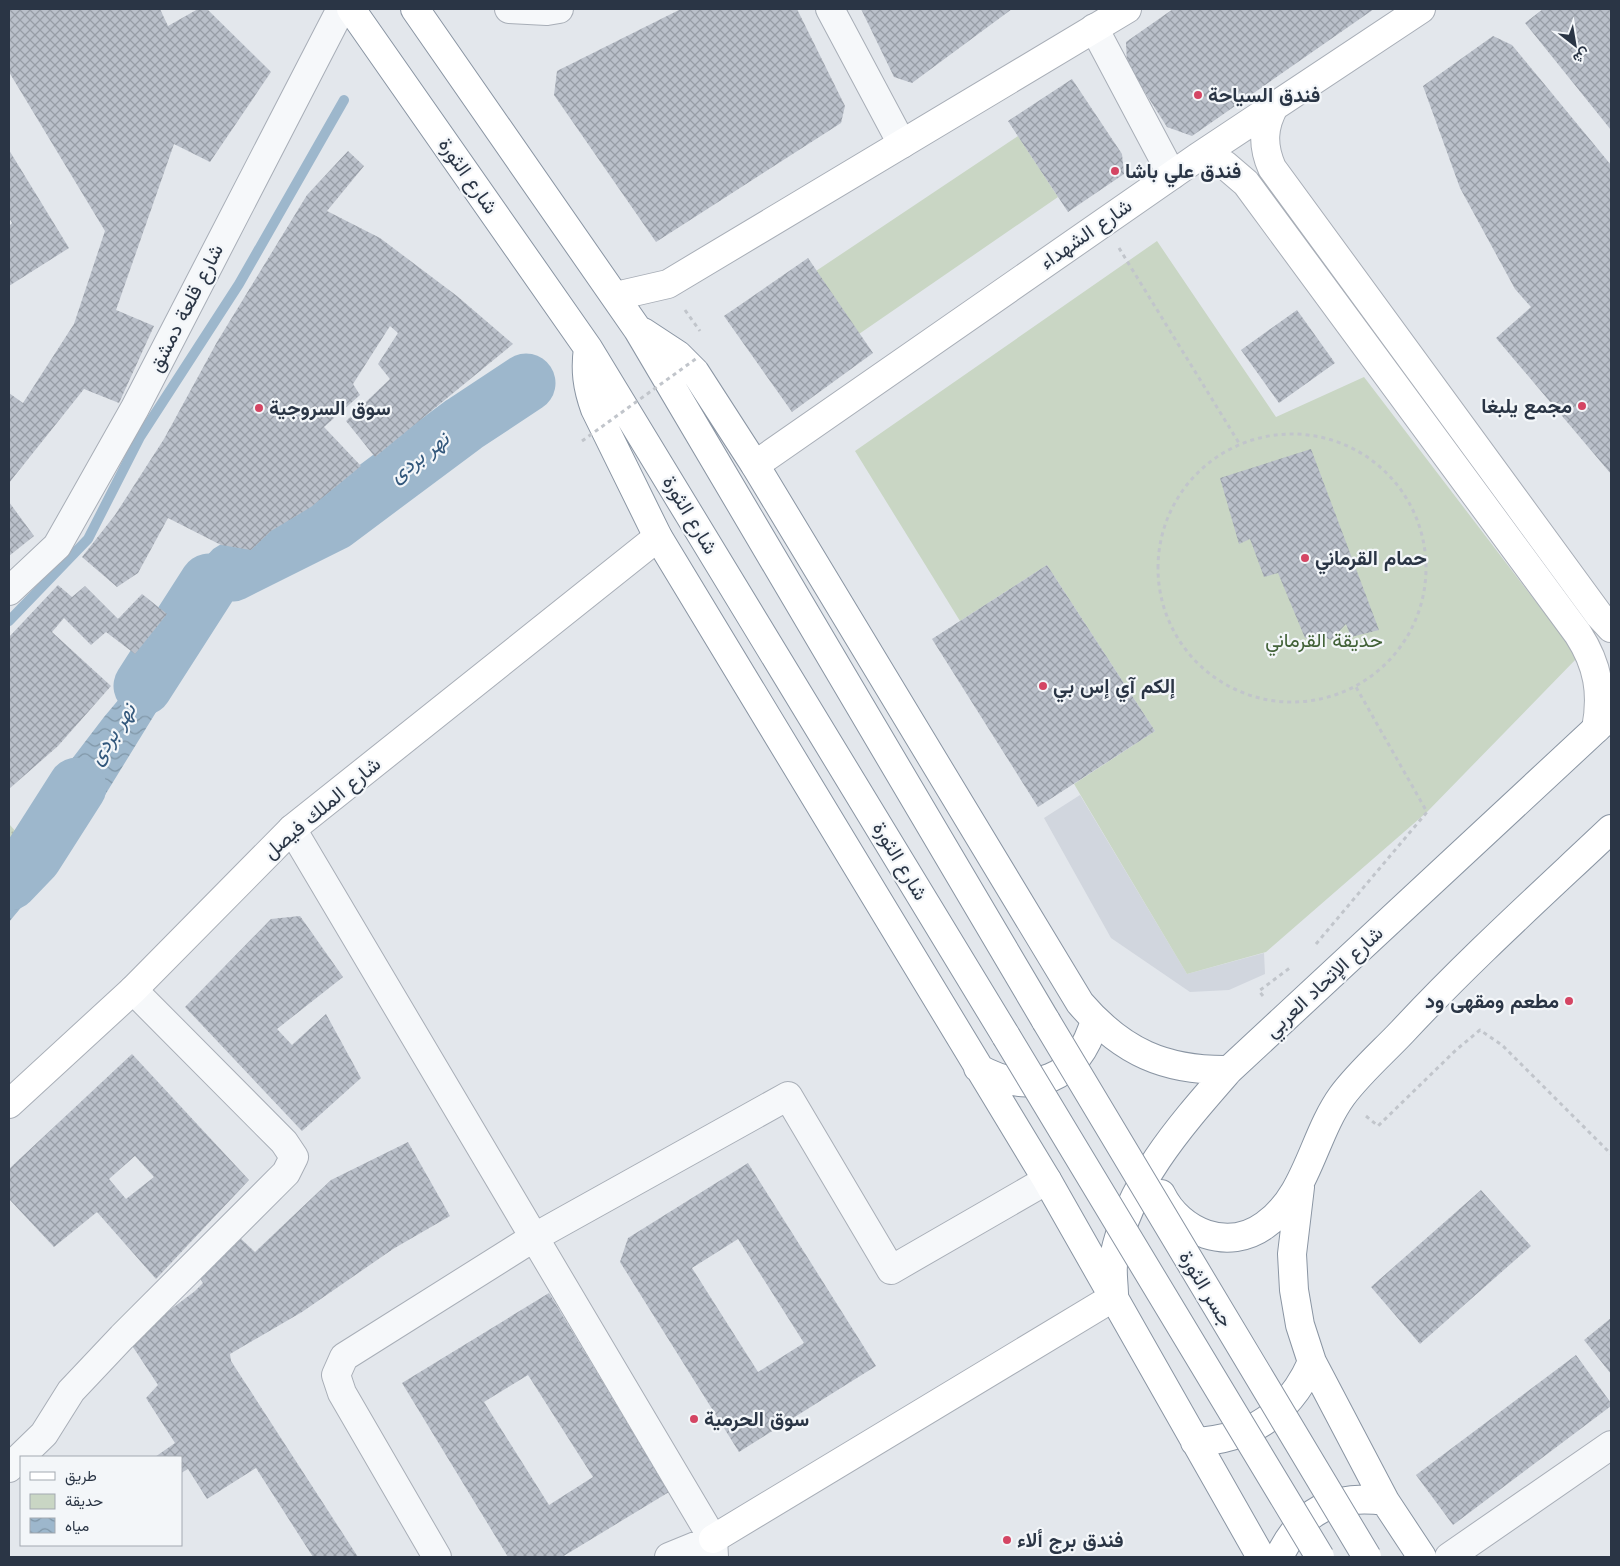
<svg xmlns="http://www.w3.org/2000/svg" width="1620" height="1566" viewBox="0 0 1620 1566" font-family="Jost,Vazirmatn,sans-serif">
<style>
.built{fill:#d1d6de}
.green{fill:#c9d6c4}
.garden{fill:url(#garden-dots)}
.water{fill:url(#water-waves)}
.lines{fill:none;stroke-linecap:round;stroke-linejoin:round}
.stream{stroke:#9db7cc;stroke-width:10}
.river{stroke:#9db7cc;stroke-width:59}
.building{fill:url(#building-cross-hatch);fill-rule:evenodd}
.street-casing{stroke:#a8aeb7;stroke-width:30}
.secondary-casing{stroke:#a8aeb7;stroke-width:30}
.highway-casing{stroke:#8a95a3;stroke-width:30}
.path{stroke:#c1c5cb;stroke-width:3;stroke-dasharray:4 4;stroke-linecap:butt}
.street{stroke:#f6f8fa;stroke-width:28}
.secondary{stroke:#fff;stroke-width:28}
.highway{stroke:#fff;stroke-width:28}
.highway-bridge-casing{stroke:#8a95a3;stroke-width:30;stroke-linecap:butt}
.path-bridge{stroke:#c1c5cb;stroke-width:3;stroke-dasharray:4 4;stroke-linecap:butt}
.highway-bridge{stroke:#fff;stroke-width:28}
.poi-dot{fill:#d44563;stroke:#f3f6f9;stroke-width:2}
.labels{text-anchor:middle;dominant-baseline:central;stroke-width:4.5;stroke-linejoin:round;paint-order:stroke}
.poi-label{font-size:20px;font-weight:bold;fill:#2a3545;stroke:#f3f6f9;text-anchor:start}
.street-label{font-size:20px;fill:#2a3545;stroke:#f3f6f9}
.park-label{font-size:20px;fill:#416137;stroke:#f3f6f9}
.water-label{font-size:21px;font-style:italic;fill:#32577b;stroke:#f3f6f9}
</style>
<defs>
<pattern id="garden-dots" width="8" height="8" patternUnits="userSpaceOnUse" patternTransform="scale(1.25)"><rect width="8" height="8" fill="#c9d6c4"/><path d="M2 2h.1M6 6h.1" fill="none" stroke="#adb8aa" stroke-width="1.8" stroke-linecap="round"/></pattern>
<pattern id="water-waves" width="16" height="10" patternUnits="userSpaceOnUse" patternTransform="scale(1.25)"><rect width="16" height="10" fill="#9db7cc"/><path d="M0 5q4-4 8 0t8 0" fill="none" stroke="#8096a7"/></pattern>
<pattern id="building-cross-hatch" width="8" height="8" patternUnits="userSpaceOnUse" patternTransform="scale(1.25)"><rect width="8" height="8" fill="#bac0ca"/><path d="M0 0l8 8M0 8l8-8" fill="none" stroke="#979da6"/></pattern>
</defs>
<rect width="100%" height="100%" fill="#e3e7ec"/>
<path class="built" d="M1080 795 1187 974 1264 953 1265 974 1229 990 1190 992 1111 938 1044 818Z"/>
<path class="green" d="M1018 136 1058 197 859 334 816 271Z
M1157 241 1276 417 1364 377 1578 657 1427 812 1266 952 1187 974 1074 784 1155 731 1047 565 960 621 855 451Z"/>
<path class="garden" d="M9 824 19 835 9 850Z"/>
<path class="water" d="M187 618 201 639 78 839 9 922V881L33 856 62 772 104 717Z"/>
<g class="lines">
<path class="stream" d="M9 621 88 539 140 437 239 284 344 100"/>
<path class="river" d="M232 572 334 521 464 424 526 383
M143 686 209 583
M9 881 33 856 77 787"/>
</g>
<path class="building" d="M9 9H160L168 26 198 9H207L271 72 210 162 174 144 116 310 154 326 119 403 84 389 9 483V393L23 403 74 324 105 231 9 72Z
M681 9H797L845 106 841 123 656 242 554 95 557 71Z
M861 9H1012L912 83 894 77Z
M1173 9H1374L1192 136 1167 127 1127 64 1126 42Z
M1543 9H1611V130L1525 23Z
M1493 36 1512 45 1611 165V474L1496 338 1531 307 1515 289 1460 188 1423 86Z
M1072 79 1122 154 1124 174 1068 212 1008 121Z
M9 150 69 248 9 286V226L12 223 9 218Z
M348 151 364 166 327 211 380 238 457 296 513 344 375 457 346 421 390 379 378 364 398 333 390 326 353 384 360 395 324 427 361 466 311 507 271 531 251 550 221 545 168 518 138 573 117 587 82 557 115 515 164 439 217 342 307 195Z
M808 258 873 353 792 412 724 316Z
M1297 310 1335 363 1279 403 1241 350Z
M1311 449 1379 630 1351 637 1346 624 1331 640 1324 637 1305 638 1278 573 1264 577 1250 539 1239 544 1220 478Z
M9 502 34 536 9 556Z
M1047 565 1155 731 1038 807 932 639Z
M58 585 72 597 85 586 118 619 142 594 167 614 135 654 106 632 91 645 64 618 52 632 111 686 58 746 9 789V637Z
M300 916 343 977 277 1029 292 1045 326 1014 361 1078 302 1131 185 1007 271 919Z
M132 1054 249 1180 156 1279 97 1212 54 1247 9 1199V1169ZM135 1156 154 1177 126 1199 109 1179Z
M408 1142 450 1216 393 1249 302 1312 230 1354 231 1361 358 1557H313L256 1468 207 1499 188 1469 181 1473V1457H155L175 1443 146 1398 158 1385 129 1341 195 1291 203 1283 196 1273 238 1236 255 1252 331 1180Z
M748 1163 876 1366 739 1452 620 1262 628 1238ZM738 1239 804 1343 758 1372 692 1268Z
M1481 1190 1531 1246 1420 1344 1371 1287Z
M549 1293 669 1492 562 1557H508L402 1383ZM528 1375 593 1477 549 1505 484 1402Z
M1611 1318V1374L1584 1340Z
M1576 1355 1611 1403V1406L1453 1525 1416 1475Z"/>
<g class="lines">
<defs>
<path id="street" d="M509 9 547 11 559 9
M830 9 902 144
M1094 28 1172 175
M9 591 57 546 135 408 341 9
M292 829 713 1539 714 1557
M9 1468 44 1434 71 1391 122 1337 286 1173 294 1157 284 1142 133 990
M437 1557 342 1393 336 1375 344 1357 533 1238 788 1096 891 1270 1047 1180
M669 1557 713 1539
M1449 1557 1611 1445"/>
<path id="secondary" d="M1275 105C1263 126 1262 145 1272 168L1599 615 1611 628
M1198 157 1225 165 1246 183 1578 634C1598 665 1603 693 1596 729
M616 296 668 284 1127 9
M755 465 1198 157 1421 9
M9 1104 133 990 292 829 658 537
M713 1539 1114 1297"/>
<path id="highway" d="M351 9 588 348 1006 1036
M415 9 638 330 1046 1021
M643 332 678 355 695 372 755 465 1080 1003C1122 1052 1165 1071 1229 1070
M588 348C585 370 587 387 595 409L658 537 1047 1180 1261 1557
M978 1068C1032 1098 1078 1080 1095 1020
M1300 1187 1292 1254 1294 1290 1300 1325 1312 1362 1385 1501 1422 1557
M1161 1194C1180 1233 1228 1252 1265 1225 1307 1196 1313 1136 1342 1096 1359 1073 1382 1053 1402 1032 1468 961 1540 896 1611 829
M1114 1295C1114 1283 1111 1269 1114 1257 1129 1183 1181 1125 1229 1070L1611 715
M1195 1442C1251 1439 1289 1414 1312 1362
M1279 1557C1301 1511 1333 1494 1385 1501"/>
</defs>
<use href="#street" class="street-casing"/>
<use href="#secondary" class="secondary-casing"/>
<use href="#highway" class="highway-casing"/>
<path class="path" d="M1119 248 1239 443
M685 310 700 331
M1158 568a134 134 0 1 1 268 0a134 134 0 1 1-268 0Z
M1316 944 1427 812 1356 687
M1263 996 1259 991 1291 967
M1366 1116 1378 1126 1456 1050 1480 1030 1502 1045 1611 1154"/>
<use href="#street" class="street"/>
<use href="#secondary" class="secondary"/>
<use href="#highway" class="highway"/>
<defs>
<path id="highway-bridge" d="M1046 1021 1367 1557
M1006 1036 1320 1557"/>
</defs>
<use href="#highway-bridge" class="highway-bridge-casing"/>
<path class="path-bridge" d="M582 441 697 358"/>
<use href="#highway-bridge" class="highway-bridge"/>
</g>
<g class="poi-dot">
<circle cx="1198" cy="95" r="5"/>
<circle cx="1115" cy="171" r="5"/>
<circle cx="1582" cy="406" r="5"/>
<circle cx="259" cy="408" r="5"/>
<circle cx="1305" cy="558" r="5"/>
<circle cx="1043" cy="686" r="5"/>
<circle cx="1569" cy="1001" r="5"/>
<circle cx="694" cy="1419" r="5"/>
<circle cx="1007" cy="1540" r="5"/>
</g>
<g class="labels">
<g class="poi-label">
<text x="1208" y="95">فندق السياحة</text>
<text x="1125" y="171">فندق علي باشا</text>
<text x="1572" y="406" text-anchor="end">مجمع يلبغا</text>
<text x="269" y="408">سوق السروجية</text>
<text x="1315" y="558">حمام القرماني</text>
<text x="1053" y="686">إلكم آي إس بي</text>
<text x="1559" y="1001" text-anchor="end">مطعم ومقهى ود</text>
<text x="704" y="1419">سوق الحرمية</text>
<text x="1017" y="1540">فندق برج ألاء</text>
</g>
<g class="street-label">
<text transform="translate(468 176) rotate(55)">شارع الثورة</text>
<text transform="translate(1086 234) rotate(-35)">شارع الشهداء</text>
<text transform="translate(186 308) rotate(-63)">شارع قلعة دمشق</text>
<text transform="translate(690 515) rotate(59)">شارع الثورة</text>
<text transform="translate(322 808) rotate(-40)">شارع الملك فيصل</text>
<text transform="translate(900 861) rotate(59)">شارع الثورة</text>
<text transform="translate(1324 982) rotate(-43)">شارع الإتحاد العربي</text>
<text transform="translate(1206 1289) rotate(59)">جسر الثورة</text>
</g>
<g class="park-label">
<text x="1324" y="640">حديقة القرماني</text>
</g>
<g class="water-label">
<text transform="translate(419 457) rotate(-37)">نهر بردى</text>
<text transform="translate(112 734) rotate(-57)">نهر بردى</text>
</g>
</g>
<rect width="1620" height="1566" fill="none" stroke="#2a3545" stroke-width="20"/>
<rect x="20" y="1456" width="162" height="90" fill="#f3f6f9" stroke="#a3a9b1"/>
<rect x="30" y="1472" width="25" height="8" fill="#ffffff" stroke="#a3a9b1"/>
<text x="65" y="1481" font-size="15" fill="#2a3545">طريق</text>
<rect x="30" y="1494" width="25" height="15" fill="#c9d6c4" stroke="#a3a9b1"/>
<text x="65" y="1506" font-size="15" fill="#2a3545">حديقة</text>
<rect x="30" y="1518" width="25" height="15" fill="url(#water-waves)" stroke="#a3a9b1"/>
<text x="65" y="1531" font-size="15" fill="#2a3545">مياه</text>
<g transform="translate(1575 45) rotate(149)" stroke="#f3f6f9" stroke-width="4" paint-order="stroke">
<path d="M0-4L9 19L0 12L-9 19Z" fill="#2a3545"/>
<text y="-8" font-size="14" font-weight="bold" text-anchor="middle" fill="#2a3545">ش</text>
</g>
</svg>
